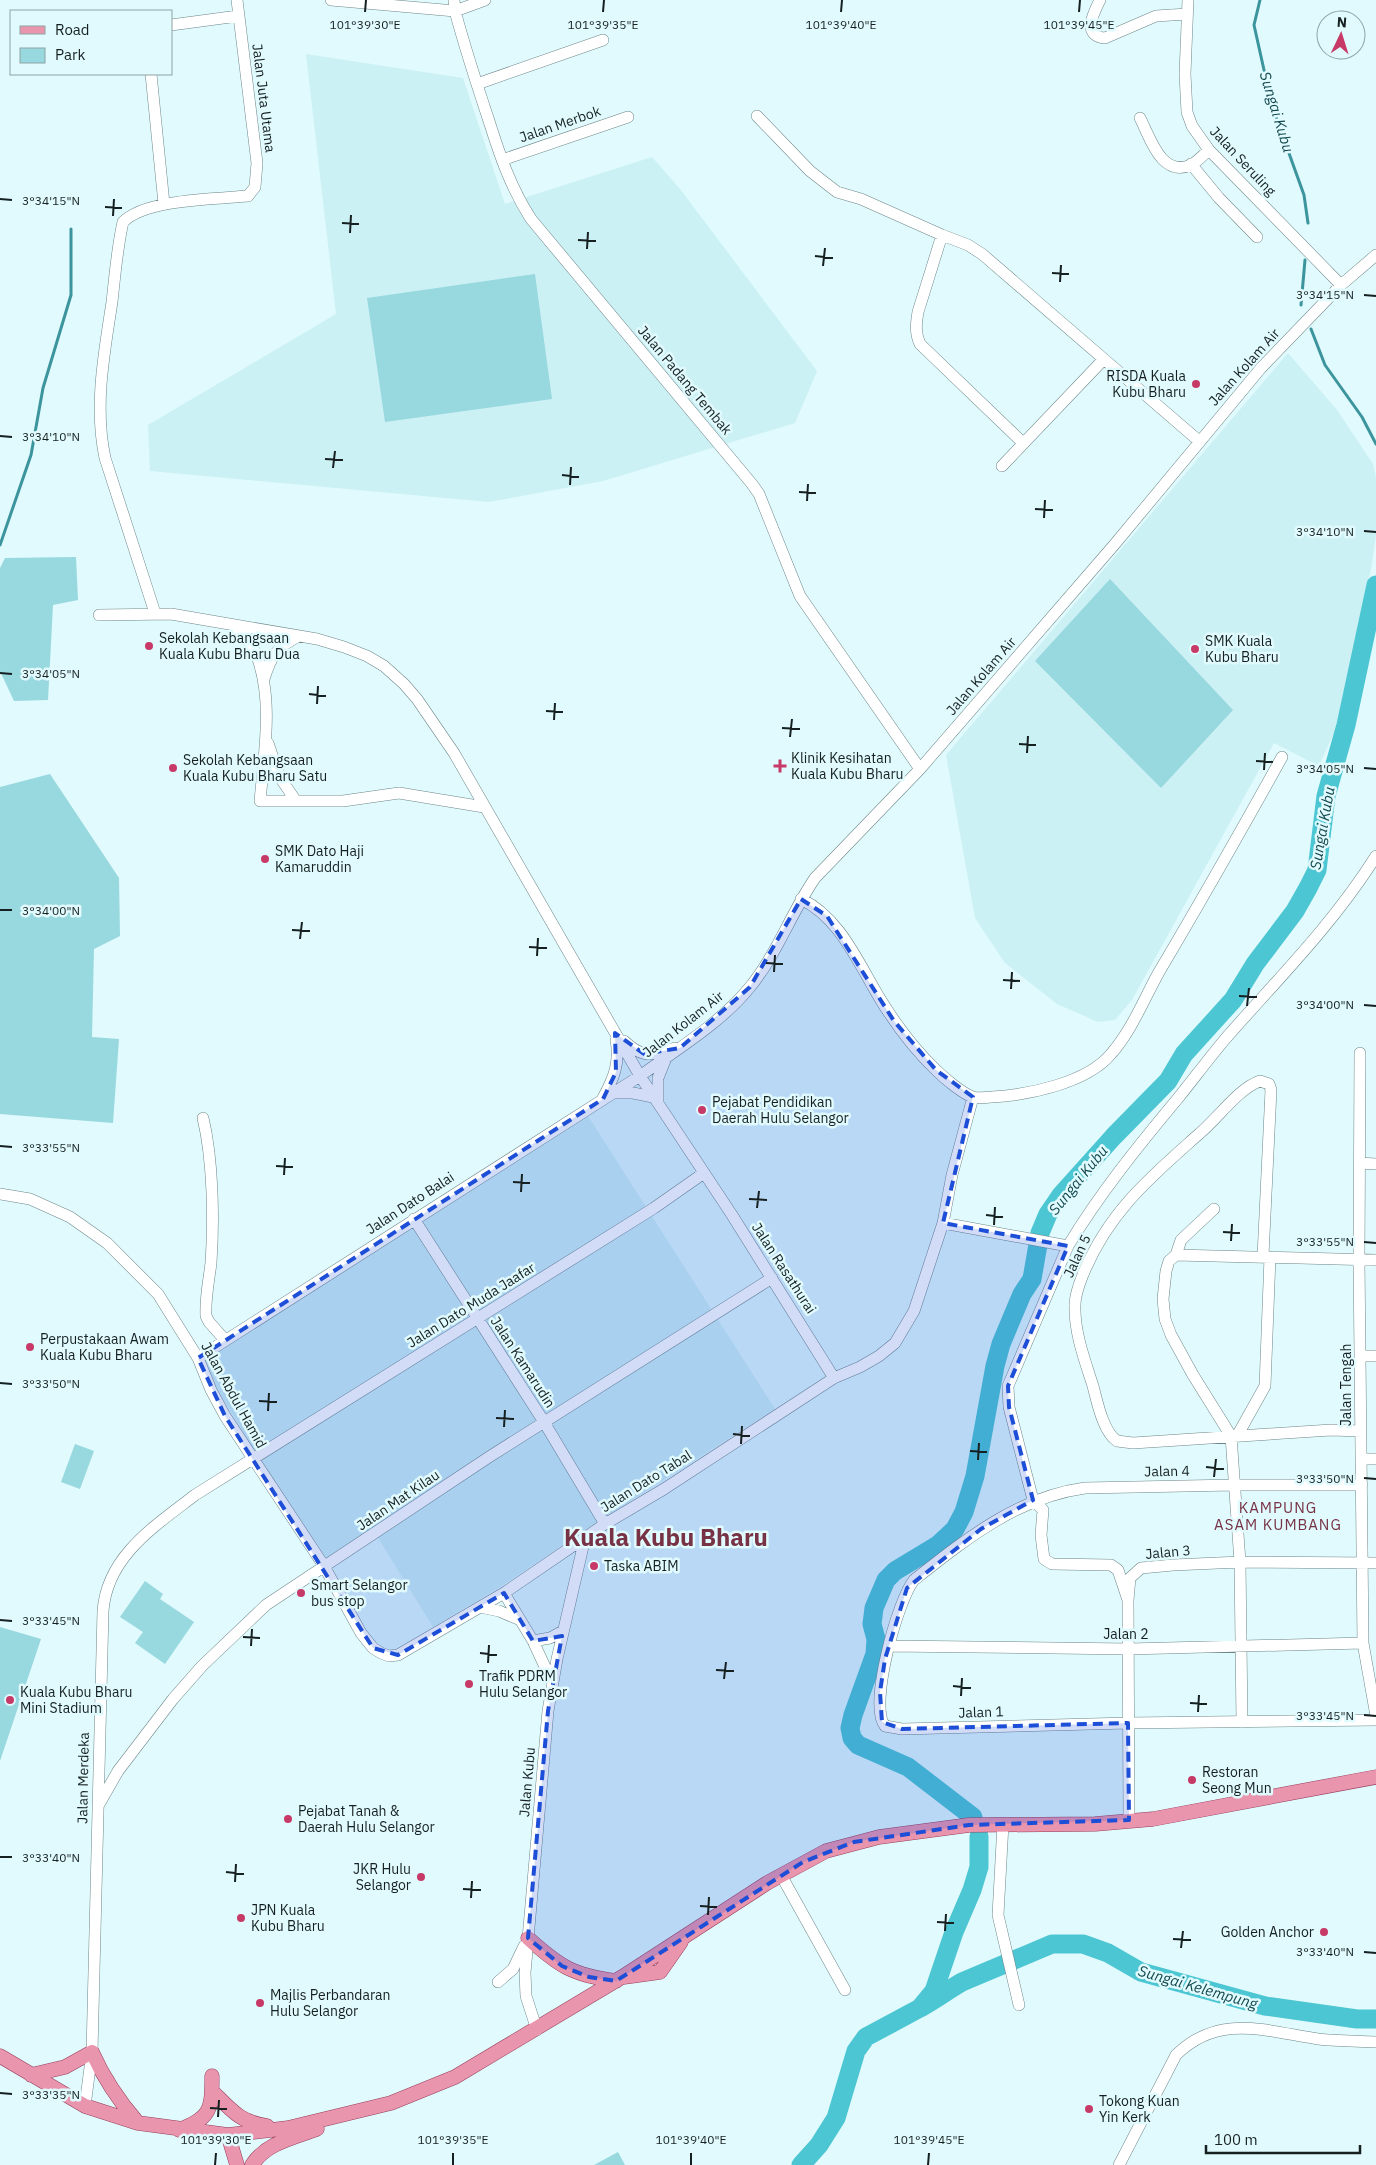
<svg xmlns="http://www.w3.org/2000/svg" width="1376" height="2165" viewBox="0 0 1376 2165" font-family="'IBM Plex Sans',sans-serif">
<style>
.built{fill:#ccf1f5}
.green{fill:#98d8df}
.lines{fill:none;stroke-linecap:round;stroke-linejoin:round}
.stream{stroke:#3c949d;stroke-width:3}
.river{stroke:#4cc6d2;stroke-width:19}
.minor-casing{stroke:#6e8689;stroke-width:12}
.major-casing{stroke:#973e5a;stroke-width:15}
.minor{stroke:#fff;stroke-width:11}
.major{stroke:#ea95ae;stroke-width:14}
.marked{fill:#1d4ed8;fill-opacity:0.2;stroke:#1d4ed8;stroke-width:4;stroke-dasharray:10 6;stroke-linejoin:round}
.ticks{fill:none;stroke:#162021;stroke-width:2}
.poi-dot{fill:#c73967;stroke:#e0fafd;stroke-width:2}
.labels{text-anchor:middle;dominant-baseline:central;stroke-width:5;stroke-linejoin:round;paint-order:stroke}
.street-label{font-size:14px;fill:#162021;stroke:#e0fafd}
.poi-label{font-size:14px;fill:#162021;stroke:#e0fafd;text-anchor:start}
.water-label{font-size:15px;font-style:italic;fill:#12484e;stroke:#e0fafd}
.neighbourhood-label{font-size:15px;letter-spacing:1px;fill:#783245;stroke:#e0fafd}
.town-label{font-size:24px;font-weight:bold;fill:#783245;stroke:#e0fafd}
.ticks-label{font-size:12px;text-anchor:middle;fill:#162021;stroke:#e0fafd;stroke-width:5;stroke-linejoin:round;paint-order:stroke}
</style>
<rect width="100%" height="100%" fill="#e0fafd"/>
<path class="built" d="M306 54 463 78 505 204 652 157 680 189 817 371 795 423 603 481 489 502 150 471 148 425 336 314Z
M1288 353 1337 410 1373 464 1376 477V535L1371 569 1336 728 1319 766 1274 743 1132 1000 1115 1020 1098 1022 1057 1004 1005 963 975 918 946 755Z
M588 1116 775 1409 594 1524 500 1587 433 1627 372 1528 326 1558 254 1450 217 1389 205 1360Z"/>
<path class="green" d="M535 274 552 399 385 422 367 298Z
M76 557 78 600 53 605 48 700 14 701 0 671V568L5 558Z
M1110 579 1233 710 1161 788 1035 661Z
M50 774 119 878 120 936 94 949 92 1037 119 1039 113 1123 0 1114V787Z
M75 1444 94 1451 80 1489 61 1482Z
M145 1581 163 1594 160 1599 194 1622 165 1664 135 1643 143 1632 120 1617Z
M0 1627 41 1639 0 1761Z
M618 2152 625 2165H594Z"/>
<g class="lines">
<path class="stream" d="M1260 0 1254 25 1272 106 1304 195 1308 223
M1301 305 1305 260
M1311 329 1325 365 1362 417 1376 444
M0 545 31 455 43 388 71 295V229"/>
<path class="river" d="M973 1817 908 1767 858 1745 852 1738 850 1728 853 1715 875 1654 876 1639 872 1624 874 1608 886 1580 895 1571 938 1545 955 1529 964 1512 975 1476 995 1366 1001 1344 1022 1294 1032 1279 1040 1233 1048 1214 1061 1195 1114 1136 1168 1081 1184 1054 1233 1000 1255 964 1295 911 1308 888 1317 870 1326 796 1346 725 1376 585
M920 2008C935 2000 948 1990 962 1982L1052 1944H1083L1108 1953 1141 1972 1265 2006 1357 2019H1376
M801 2165 819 2145 836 2118 856 2051 866 2037 920 2008 934 1991 954 1932 972 1890 979 1867V1836"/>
<defs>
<path id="minor" d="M331 0 455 11 485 0
M454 0 455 11C465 48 477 85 489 121 500 156 511 188 531 219L752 484 759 494 800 596 920 769
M1100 0C1094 12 1081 36 1105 38L1156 16 1187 14
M1188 0 1185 74 1187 112 1192 126 1209 150 1341 285
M171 25 238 16
M151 74 164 204
M477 84 603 40
M757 116 810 171 837 192 861 199 942 235 968 245 982 254 1199 441
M1140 118C1150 137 1161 178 1191 165 1197 162 1204 154 1209 150
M502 160 628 117
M1191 164 1219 198 1257 237
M942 235 918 312C916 324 915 333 920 344L1023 443
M1002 466 1104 359
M155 613 105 458C94 406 104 354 112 302 115 275 117 248 123 222 146 199 216 199 248 196L255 187 257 163 237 0
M99 615 171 614 317 639 344 647 367 656 384 666 404 684 417 699 454 753 640 1076 732 1215 834 1378
M232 625C241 634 252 642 256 654 274 698 264 755 260 801H343L399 793 484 807
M264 679C271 656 277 647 299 636
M268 743 279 776 296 801
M801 899C841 918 859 965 882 1002 897 1026 916 1051 936 1070 944 1078 963 1094 973 1097 978 1099 986 1097 992 1097 1028 1095 1087 1083 1111 1054 1132 1030 1144 999 1159 972 1201 901 1242 829 1282 757
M624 1041C645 1060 650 1054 675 1048
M1360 1053 1359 1260 1363 1643 1376 1716
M613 1093H633L653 1097
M603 1098C614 1078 620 1063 616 1040
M658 1103V1078L666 1058
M203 1118C213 1160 214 1219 211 1263 209 1280 205 1298 206 1316L209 1322 225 1340
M1360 1163 1376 1164
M0 1194 30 1199 70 1217 107 1243 158 1294 198 1358 211 1390 225 1416 324 1566 361 1633 373 1648 381 1653 389 1656 398 1655 504 1593 605 1524 664 1489 834 1378 860 1367 879 1356 895 1343 914 1311 943 1223 952 1175 973 1097
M1214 1209 1181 1240 1176 1255 1169 1261 1166 1271 1163 1299 1165 1319 1171 1335 1193 1375 1231 1436 1240 1562 1242 1722
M414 1219 544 1422 605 1524
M943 1223 1068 1246
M1176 1255 1376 1260
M1263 1256 1271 1090 1269 1084 1260 1081C1239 1088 1218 1118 1200 1133 1152 1176 1110 1210 1084 1272 1080 1282 1075 1293 1075 1305 1074 1332 1085 1361 1093 1386 1097 1401 1103 1432 1117 1441L1133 1443 1331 1430 1361 1431
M1361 1356H1376
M198 1358 640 1076C677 1049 721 1023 750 987 777 954 791 913 815 878L920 769 1114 545 1261 368 1341 285 1376 255
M1237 1436 1265 1386 1270 1257
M1361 1459H1376
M1362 1485H1234L1085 1488C1018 1497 966 1539 914 1580 898 1599 868 1706 885 1726L902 1729 1128 1723 1376 1720
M504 1593 533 1641 552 1682
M1128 1600 1118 1570 1111 1565 1052 1564 1044 1559 1041 1535 1043 1510 1033 1500 1009 1407 1008 1386 1068 1246C1100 1193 1139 1145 1179 1097 1195 1077 1210 1057 1226 1038 1278 979 1334 923 1376 856
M480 1607 499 1611 518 1619
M533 1641 550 1638 563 1631
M889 1646 1129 1649 1363 1643
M98 1806 118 1771 173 1699 202 1666 266 1605 489 1457 772 1278
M1129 1820 1128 1600 1130 1578 1141 1568 1173 1565 1240 1562 1376 1563
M1003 1824 998 1915 1019 2005
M781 1875 845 1990
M498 1982 513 1969 524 1946
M537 2030 526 1996 525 1973 548 1711 557 1659 585 1538
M85 2106 92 2052 103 1611C107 1556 155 1526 195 1495L654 1208 704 1173
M1119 2165 1176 2055C1219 2013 1265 2031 1318 2039 1337 2041 1357 2041 1376 2042"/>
<path id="major" d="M528 1938C560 1967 573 1975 616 1981
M624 1977 660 1972 681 1942
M0 2056 85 2106 138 2123 228 2135 288 2128 391 2103 455 2077 622 1977 767 1883 826 1851 879 1837 969 1825 1095 1824 1153 1819 1376 1777
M31 2075 65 2067 92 2052C104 2079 119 2101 138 2123
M215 2094C233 2112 241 2122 267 2126
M179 2130C211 2118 212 2109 212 2076
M228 2135 237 2165
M252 2165C266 2143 293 2138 317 2129"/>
</defs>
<use href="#minor" class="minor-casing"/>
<use href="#major" class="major-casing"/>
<use href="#minor" class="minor"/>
<use href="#major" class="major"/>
</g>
<path class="marked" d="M801 899 827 916 894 1021 936 1070 973 1097 943 1223 1068 1246 1008 1386 1009 1407 1033 1500 981 1529 907 1588 885 1659 880 1692 882 1722 902 1729 1128 1723 1129 1820 969 1825 854 1842 803 1862 616 1981 589 1977 562 1966 528 1938 548 1711 562 1636 533 1641 504 1593 398 1655 373 1648 225 1416 198 1358 603 1099 616 1072 615 1033 644 1054 680 1048 750 987Z"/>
<path class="ticks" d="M365 12 366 0M603 12 604 0M841 12 842 0M1079 12 1080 0M0 199 12 200M105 207 122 208M113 216 114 199M342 223 359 224M350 233 351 215M578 240 596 241M587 249 588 232M815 256 833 258M823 266 825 248M1052 273 1069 274M1060 282 1061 265M1364 295 1376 296M0 436 12 437M325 459 343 460M333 468 335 451M562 475 579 477M570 485 571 467M799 492 816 493M807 501 808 484M1035 509 1053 510M1044 518 1045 500M1364 531 1376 532M0 673 12 674M309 694 326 696M317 704 318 686M546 711 563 712M554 720 555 703M782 728 800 729M790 737 792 719M1019 744 1036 745M1027 753 1028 736M1256 761 1273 762M1364 768 1376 769M1264 770 1265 753M0 910H12M292 930 310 931M300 939 302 922M529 947 547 948M537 956 538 938M766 963 783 964M774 972 775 955M1003 980 1020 981M1011 989 1012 972M1239 996 1257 997M1364 1005 1376 1006M1247 1006 1249 988M0 1146 12 1147M276 1166 293 1167M284 1175 285 1158M513 1182 530 1183M521 1192 522 1174M749 1199 767 1200M757 1208 759 1191M986 1215 1003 1217M994 1225 995 1207M1223 1232 1240 1233M1231 1241 1232 1224M1364 1242 1376 1243M0 1383 12 1384M259 1401 277 1402M268 1411 269 1393M496 1418 514 1419M504 1427 505 1410M733 1434 750 1436M741 1444 742 1426M970 1451 987 1452M978 1460 979 1443M1206 1467 1224 1469M1214 1477 1216 1459M1364 1478 1376 1479M0 1620 12 1621M243 1637 260 1638M251 1646 252 1629M480 1653 497 1655M488 1663 489 1645M716 1670 734 1671M724 1679 726 1662M953 1686 971 1688M961 1696 962 1678M1190 1703 1207 1704M1198 1712 1199 1695M1364 1715 1376 1716M0 1857H12M226 1872 244 1874M235 1882 236 1864M463 1889 481 1890M471 1898 472 1881M700 1906 717 1907M708 1915 709 1897M937 1922 954 1923M945 1931 946 1914M1173 1939 1191 1940M1181 1948 1183 1931M1364 1952 1376 1953M0 2093 12 2094M210 2108 227 2109M218 2117 219 2100M215 2165 216 2153M453 2165V2153M691 2165V2153M928 2165 929 2153"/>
<g class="poi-dot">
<circle cx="1196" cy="384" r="5"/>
<circle cx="149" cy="646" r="5"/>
<circle cx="1195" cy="649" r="5"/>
<path d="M777.5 758.5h5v5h5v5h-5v5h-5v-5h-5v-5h5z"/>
<circle cx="173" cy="768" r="5"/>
<circle cx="265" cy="859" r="5"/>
<circle cx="702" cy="1110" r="5"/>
<circle cx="30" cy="1347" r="5"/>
<circle cx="594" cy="1566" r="5"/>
<circle cx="301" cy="1593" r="5"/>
<circle cx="469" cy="1684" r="5"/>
<circle cx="10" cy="1700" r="5"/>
<circle cx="1192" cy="1780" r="5"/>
<circle cx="288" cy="1819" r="5"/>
<circle cx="421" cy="1877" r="5"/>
<circle cx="241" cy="1918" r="5"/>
<circle cx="1324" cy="1932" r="5"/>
<circle cx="260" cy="2003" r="5"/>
<circle cx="1089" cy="2109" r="5"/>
</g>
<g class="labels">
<g class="street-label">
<text transform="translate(264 98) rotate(83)">Jalan Juta Utama</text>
<text transform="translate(560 124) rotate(-19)">Jalan Merbok</text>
<text transform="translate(1243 161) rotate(47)">Jalan Seruling</text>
<text transform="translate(1244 367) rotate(-48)">Jalan Kolam Air</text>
<text transform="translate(685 380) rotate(50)">Jalan Padang Tembak</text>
<text transform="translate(981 676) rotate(-49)">Jalan Kolam Air</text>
<text transform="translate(683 1024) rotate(-38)">Jalan Kolam Air</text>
<text transform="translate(410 1203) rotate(-33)">Jalan Dato Balai</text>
<text transform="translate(1077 1256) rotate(-65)">Jalan 5</text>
<text transform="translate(784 1268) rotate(57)">Jalan Rasathurai</text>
<text transform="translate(471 1305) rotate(-32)">Jalan Dato Muda Jaafar</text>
<text transform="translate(523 1362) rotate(57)">Jalan Kamarudin</text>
<text transform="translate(1346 1385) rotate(-90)">Jalan Tengah</text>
<text transform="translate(234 1395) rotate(61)">Jalan Abdul Hamid</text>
<text transform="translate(1167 1471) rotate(-1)">Jalan 4</text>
<text transform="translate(646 1481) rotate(-32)">Jalan Dato Tabal</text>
<text transform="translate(398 1500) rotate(-34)">Jalan Mat Kilau</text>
<text transform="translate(1168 1552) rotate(-5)">Jalan 3</text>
<text x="1126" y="1634">Jalan 2</text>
<text transform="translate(981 1712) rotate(-2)">Jalan 1</text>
<text transform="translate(83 1778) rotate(-89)">Jalan Merdeka</text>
<text transform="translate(527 1782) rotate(-85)">Jalan Kubu</text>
</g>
<g class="poi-label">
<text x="1186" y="376" text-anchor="end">RISDA Kuala<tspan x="1186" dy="16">Kubu Bharu</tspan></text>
<text x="159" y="638">Sekolah Kebangsaan<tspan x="159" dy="16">Kuala Kubu Bharu Dua</tspan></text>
<text x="1205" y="641">SMK Kuala<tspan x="1205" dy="16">Kubu Bharu</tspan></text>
<text x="791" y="758">Klinik Kesihatan<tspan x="791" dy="16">Kuala Kubu Bharu</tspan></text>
<text x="183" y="760">Sekolah Kebangsaan<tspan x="183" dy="16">Kuala Kubu Bharu Satu</tspan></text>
<text x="275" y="851">SMK Dato Haji<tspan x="275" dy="16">Kamaruddin</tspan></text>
<text x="712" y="1102">Pejabat Pendidikan<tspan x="712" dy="16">Daerah Hulu Selangor</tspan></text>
<text x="40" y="1339">Perpustakaan Awam<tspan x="40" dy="16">Kuala Kubu Bharu</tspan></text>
<text x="604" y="1566">Taska ABIM</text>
<text x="311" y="1585">Smart Selangor<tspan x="311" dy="16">bus stop</tspan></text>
<text x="479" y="1676">Trafik PDRM<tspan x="479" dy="16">Hulu Selangor</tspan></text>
<text x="20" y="1692">Kuala Kubu Bharu<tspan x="20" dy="16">Mini Stadium</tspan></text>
<text x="1202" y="1772">Restoran<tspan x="1202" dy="16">Seong Mun</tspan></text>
<text x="298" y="1811">Pejabat Tanah &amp;<tspan x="298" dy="16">Daerah Hulu Selangor</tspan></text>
<text x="411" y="1869" text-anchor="end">JKR Hulu<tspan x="411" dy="16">Selangor</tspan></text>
<text x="251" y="1910">JPN Kuala<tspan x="251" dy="16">Kubu Bharu</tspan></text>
<text x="1314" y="1932" text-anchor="end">Golden Anchor</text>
<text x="270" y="1995">Majlis Perbandaran<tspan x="270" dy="16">Hulu Selangor</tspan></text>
<text x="1099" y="2101">Tokong Kuan<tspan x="1099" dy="16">Yin Kerk</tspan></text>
</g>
<g class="water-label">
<text transform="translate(1277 112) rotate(73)">Sungai Kubu</text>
<text transform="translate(1322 828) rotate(-80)">Sungai Kubu</text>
<text transform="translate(1078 1180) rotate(-51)">Sungai Kubu</text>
<text transform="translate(1198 1987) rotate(16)">Sungai Kelempung</text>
</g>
<g class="neighbourhood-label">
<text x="1278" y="1507">KAMPUNG<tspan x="1278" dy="17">ASAM KUMBANG</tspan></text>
</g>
<g class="town-label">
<text x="666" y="1537">Kuala Kubu Bharu</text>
</g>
</g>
<g class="ticks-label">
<text x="365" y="29">101°39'30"E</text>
<text x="603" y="29">101°39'35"E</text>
<text x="841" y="29">101°39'40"E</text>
<text x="1079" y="29">101°39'45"E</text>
<text x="51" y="205">3°34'15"N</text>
<text x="1325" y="299">3°34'15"N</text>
<text x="51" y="441">3°34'10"N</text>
<text x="1325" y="536">3°34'10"N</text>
<text x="51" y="678">3°34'05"N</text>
<text x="1325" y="773">3°34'05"N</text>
<text x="51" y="915">3°34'00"N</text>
<text x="1325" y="1009">3°34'00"N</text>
<text x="51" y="1152">3°33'55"N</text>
<text x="1325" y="1246">3°33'55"N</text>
<text x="51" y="1388">3°33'50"N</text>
<text x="1325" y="1483">3°33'50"N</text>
<text x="51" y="1625">3°33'45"N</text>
<text x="1325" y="1720">3°33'45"N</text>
<text x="51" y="1862">3°33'40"N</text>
<text x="1325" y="1956">3°33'40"N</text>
<text x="51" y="2099">3°33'35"N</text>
<text x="216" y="2144">101°39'30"E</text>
<text x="453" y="2144">101°39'35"E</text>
<text x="691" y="2144">101°39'40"E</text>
<text x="929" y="2144">101°39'45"E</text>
</g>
<rect x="10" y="10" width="162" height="65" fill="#e0fafd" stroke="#8fa3a5"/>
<rect x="20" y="26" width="25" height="8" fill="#ea95ae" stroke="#8fa3a5"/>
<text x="55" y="35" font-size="15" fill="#162021">Road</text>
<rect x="20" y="48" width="25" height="15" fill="#98d8df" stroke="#8fa3a5"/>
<text x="55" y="60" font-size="15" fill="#162021">Park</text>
<g transform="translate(1341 35) rotate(4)"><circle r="24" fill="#e0fafd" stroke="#8fa3a5"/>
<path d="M0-4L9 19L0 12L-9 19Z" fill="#c73967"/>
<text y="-8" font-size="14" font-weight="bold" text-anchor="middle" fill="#162021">N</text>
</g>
<path d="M1206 2145v8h154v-8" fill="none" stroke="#162021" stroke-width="2.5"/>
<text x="1214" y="2145" font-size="15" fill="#162021" stroke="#e0fafd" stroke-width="4" paint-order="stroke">100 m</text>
</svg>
